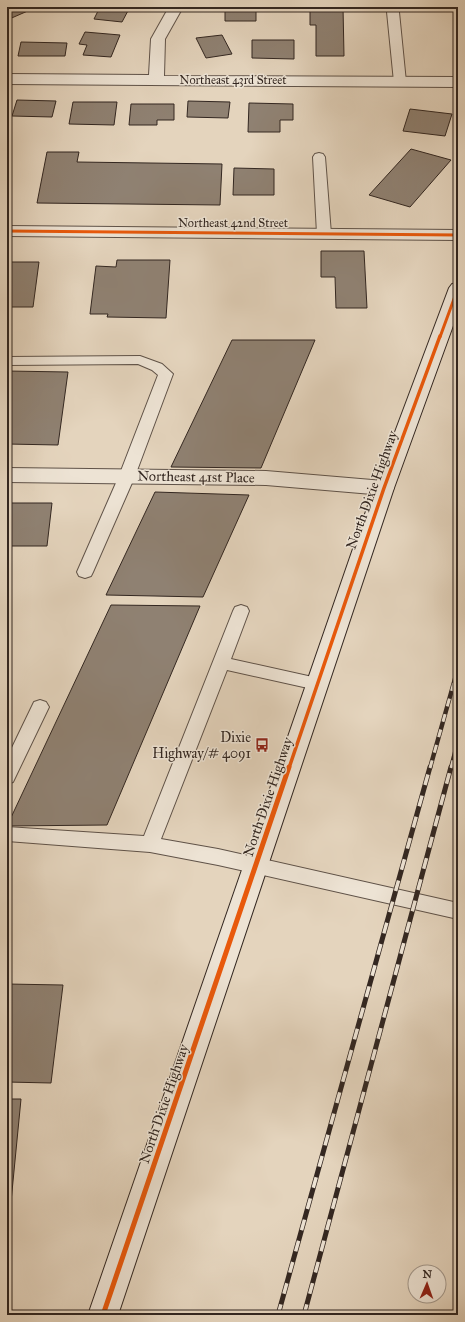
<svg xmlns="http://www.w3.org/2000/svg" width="465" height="1322" viewBox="0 0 465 1322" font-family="'IM FELL Great Primer',serif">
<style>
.building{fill:#8f8172;stroke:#332721}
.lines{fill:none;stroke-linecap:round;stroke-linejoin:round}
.lane-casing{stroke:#5f5248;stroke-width:2}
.street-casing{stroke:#5f5248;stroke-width:2}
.secondary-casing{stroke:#332721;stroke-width:2}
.lane{fill:#ede3d4;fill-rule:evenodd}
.street{fill:#ede3d4;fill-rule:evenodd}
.secondary{fill:#ede3d4;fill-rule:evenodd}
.rail-far1-casing{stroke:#332721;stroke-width:4.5}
.rail-casing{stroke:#332721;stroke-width:5}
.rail-far1{stroke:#ede3d4;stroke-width:3;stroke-dasharray:8;stroke-linecap:butt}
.rail{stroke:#ede3d4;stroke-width:3.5;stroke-dasharray:11;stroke-linecap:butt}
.cycleway-far2-casing{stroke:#ede3d4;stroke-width:5}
.cycleway-far1-casing{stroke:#ede3d4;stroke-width:6}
.cycleway-casing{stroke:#ede3d4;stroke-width:8}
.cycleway-far2{stroke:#e8590c;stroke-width:3}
.cycleway-far1{stroke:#e8590c;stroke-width:3.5}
.cycleway{stroke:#e8590c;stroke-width:5}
.labels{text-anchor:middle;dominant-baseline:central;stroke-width:3;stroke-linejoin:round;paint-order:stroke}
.far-street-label{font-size:12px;fill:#332721;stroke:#ede3d4}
.street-label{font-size:14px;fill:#332721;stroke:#ede3d4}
.poi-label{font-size:14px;fill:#332721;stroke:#ede3d4;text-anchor:end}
</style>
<rect width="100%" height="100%" fill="#e4d4bd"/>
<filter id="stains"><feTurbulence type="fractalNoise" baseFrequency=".005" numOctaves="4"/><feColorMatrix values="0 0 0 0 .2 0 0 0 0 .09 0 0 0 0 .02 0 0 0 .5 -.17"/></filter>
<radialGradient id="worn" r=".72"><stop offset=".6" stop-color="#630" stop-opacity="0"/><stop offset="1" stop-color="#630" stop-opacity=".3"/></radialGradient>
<path class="building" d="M7 7H24L30 10 7 20Z
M100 7H130L122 22 94 19Z
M225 7H256V21H225Z
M310 7H343L344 56H316V25H310Z
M85 32 120 35 111 57 83 55 87 45 79 44Z
M222 35 232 54 206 58 196 38Z
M252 40H294V59L252 58Z
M21 42 67 43 65 56H18Z
M17 100 56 101 52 117 12 116Z
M188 101 230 102 228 118 187 117Z
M73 102H117L114 125 69 124Z
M249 103 293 104V120H280V132H248Z
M131 104H174V120H157V125H129Z
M410 109 452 114 445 136 403 131Z
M411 149 451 160 410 207 369 195Z
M47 152H79L77 162 222 164 220 205 37 203Z
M234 168 274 169V195H233Z
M321 251H364L367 308H336L335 277H321Z
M117 260H170L166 318 107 317 108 314H90L96 266 116 267Z
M7 262H39L33 307H7Z
M232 340H315L261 468 171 467Z
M7 371 68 372 58 445 7 444Z
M155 492 249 495 203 597 106 595Z
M7 503H52L47 546H7Z
M111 605 200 606 107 825 7 826Z
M7 984 63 985 51 1083 7 1082Z
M7 1099H21L7 1243Z"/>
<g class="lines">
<defs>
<path id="lane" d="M393 9 399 12 406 82 404 84H396L394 82 387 12Z
M319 153 323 154 325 157 331 234 329 237H319L317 234 313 157 315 154Z
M140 356 162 364 173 374 135 476 93 572 91 576 85 578 79 576 77 572 119 476 158 375 152 370 138 364 7 365V357Z
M241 605 247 607 249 611 231 659 317 678 323 679 326 684 323 689 317 690 227 670 161 839 218 849 458 903V919L218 865 150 852 7 841V827L144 836 233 611 235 607Z
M40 700 46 702 49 707 13 782 7 784V758L34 702Z"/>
<path id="street" d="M169 7H183L165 39 164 76 458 77V87L7 84V74L149 75 151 39Z
M7 226 458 230V240L7 236Z
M7 468 266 471 384 481 391 483 394 488 391 493 384 495 266 485 7 482Z"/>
<path id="secondary" d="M458 283V312L394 488 118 1315H88L374 488 449 288 452 284Z"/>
</defs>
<use href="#lane" class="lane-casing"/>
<use href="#street" class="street-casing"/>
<use href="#secondary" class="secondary-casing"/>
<use href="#lane" class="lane"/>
<use href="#street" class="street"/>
<use href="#secondary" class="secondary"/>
<defs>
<path id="rail-far1" d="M430 768 458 668
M451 768 458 741"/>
<path id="rail" d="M278 1315 430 767
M304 1315 451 767"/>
</defs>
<use href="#rail-far1" class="rail-far1-casing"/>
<use href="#rail" class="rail-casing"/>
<use href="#rail-far1" class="rail-far1"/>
<use href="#rail" class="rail"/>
<defs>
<path id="cycleway-far2" d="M7 231 458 235
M440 337 458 288"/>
<path id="cycleway-far1" d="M289 768 384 488 440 336"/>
<path id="cycleway" d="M103 1315 289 767"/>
</defs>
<use href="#cycleway-far2" class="cycleway-far2-casing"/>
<use href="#cycleway-far1" class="cycleway-far1-casing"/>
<use href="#cycleway" class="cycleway-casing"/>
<use href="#cycleway-far2" class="cycleway-far2"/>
<use href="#cycleway-far1" class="cycleway-far1"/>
<use href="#cycleway" class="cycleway"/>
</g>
<defs>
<symbol id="bus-bare" viewBox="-9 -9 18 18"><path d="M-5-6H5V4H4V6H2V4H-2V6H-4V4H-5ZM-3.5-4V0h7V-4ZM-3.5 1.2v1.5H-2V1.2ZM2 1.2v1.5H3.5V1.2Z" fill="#8f2418" stroke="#ede3d4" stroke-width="2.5" paint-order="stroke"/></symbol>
</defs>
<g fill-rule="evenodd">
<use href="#bus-bare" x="252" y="735" width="20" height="20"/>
</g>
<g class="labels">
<g class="far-street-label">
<text x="233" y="80">Northeast 43rd Street</text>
<text x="233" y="223">Northeast 42nd Street</text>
</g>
<g class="street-label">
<text transform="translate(196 477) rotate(1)">Northeast 41st Place</text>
<text transform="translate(372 490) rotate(-70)">North Dixie Highway</text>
<text transform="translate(268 797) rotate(-71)">North Dixie Highway</text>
<text transform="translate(164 1104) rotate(-71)">North Dixie Highway</text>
</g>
<g class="poi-label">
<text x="251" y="737">Dixie<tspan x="251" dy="16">Highway/# 4091</tspan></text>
</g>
</g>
<rect width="465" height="1322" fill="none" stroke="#e4d4bd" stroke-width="24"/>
<rect x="8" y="8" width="449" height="1306" fill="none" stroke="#332721" stroke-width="2"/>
<rect x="12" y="12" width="441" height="1298" fill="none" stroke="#332721"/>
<g transform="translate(427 1284) rotate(2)"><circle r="19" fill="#ede3d4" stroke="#a3988c"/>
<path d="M0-3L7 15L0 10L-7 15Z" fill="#8f2418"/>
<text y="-6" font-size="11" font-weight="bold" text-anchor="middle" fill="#332721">N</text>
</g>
<rect width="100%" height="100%" filter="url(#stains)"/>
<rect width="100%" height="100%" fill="url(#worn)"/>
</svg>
